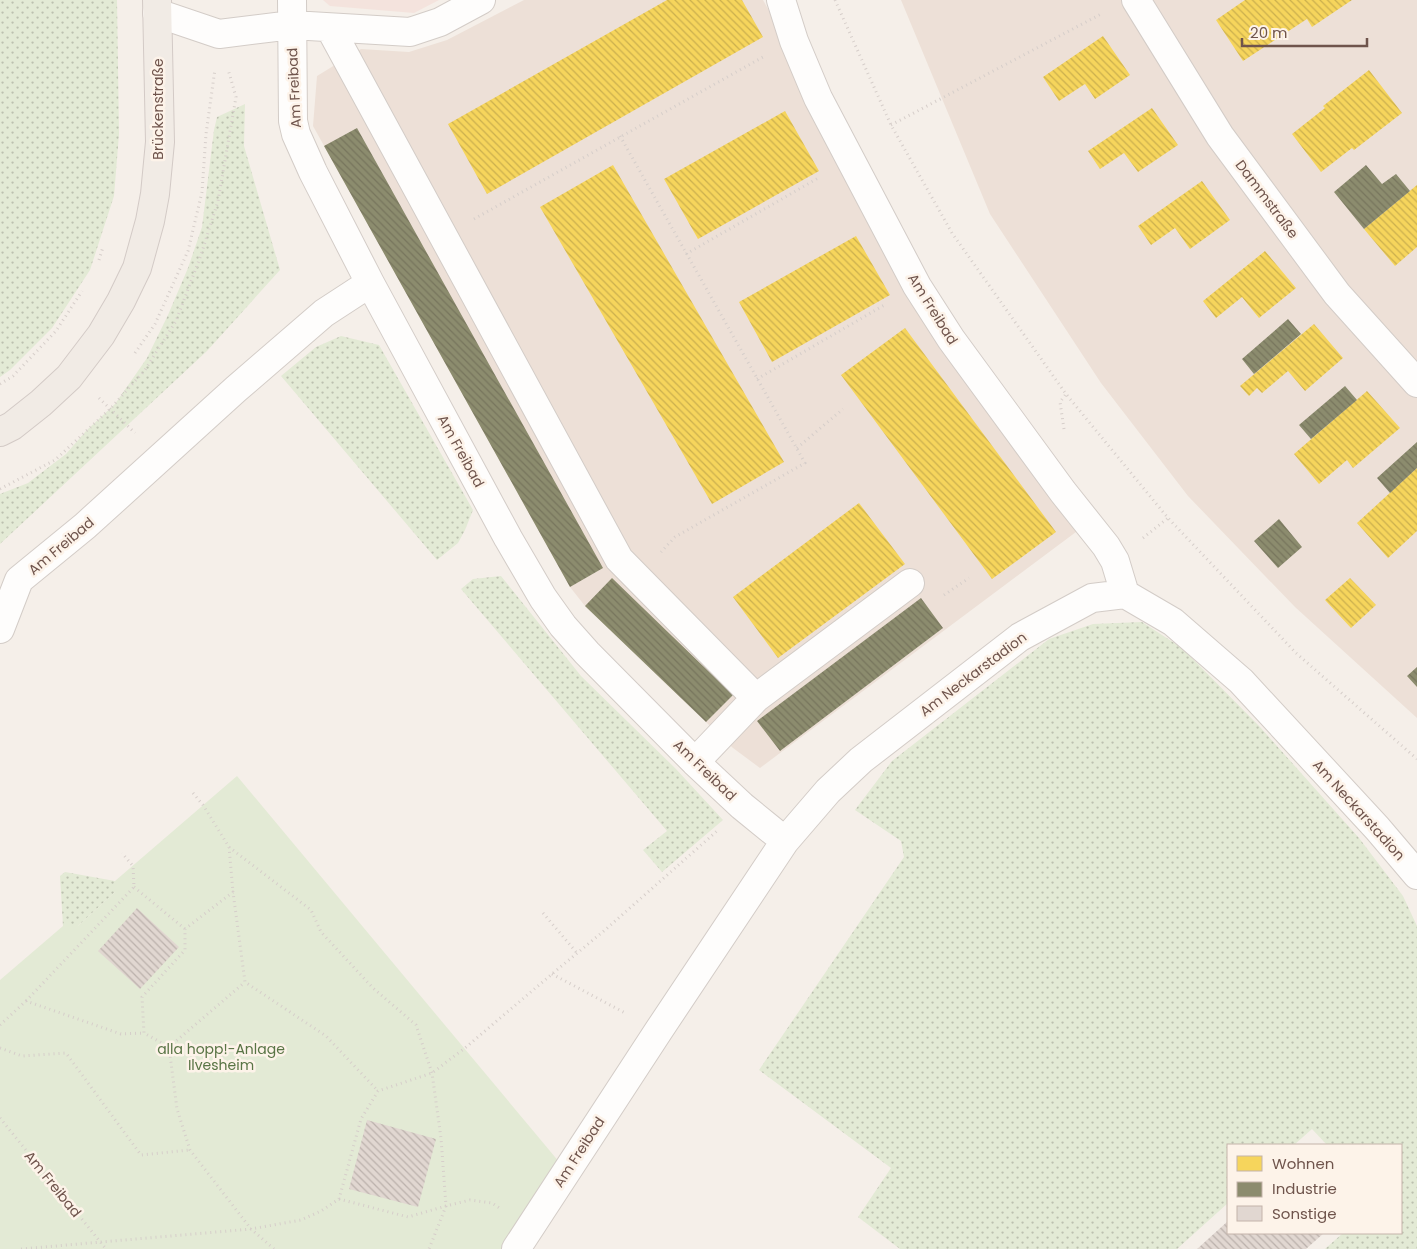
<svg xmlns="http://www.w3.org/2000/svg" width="1417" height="1249" viewBox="0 0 1417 1249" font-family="Poppins,sans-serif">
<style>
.residential{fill:#ede0d7}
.commercial{fill:#f4e3dd}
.grass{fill:url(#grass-dots)}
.green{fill:#e3ead5}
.homes{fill:url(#homes-back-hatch)}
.industry{fill:url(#industry-back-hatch)}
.building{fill:url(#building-back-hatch)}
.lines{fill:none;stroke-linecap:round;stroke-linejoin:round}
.minor-casing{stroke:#d3ccc7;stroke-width:30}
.major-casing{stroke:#d3cac6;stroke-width:30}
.path{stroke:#d6ceca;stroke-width:3;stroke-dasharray:1 4;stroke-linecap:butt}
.minor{stroke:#fefdfc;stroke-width:28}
.major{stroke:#f1ebe5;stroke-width:28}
.labels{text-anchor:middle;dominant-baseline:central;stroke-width:5;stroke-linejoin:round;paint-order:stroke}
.street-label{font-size:14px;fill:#6f544c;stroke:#fdf3e9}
.park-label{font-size:14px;fill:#597445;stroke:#fdf3e9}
</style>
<defs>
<pattern id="grass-dots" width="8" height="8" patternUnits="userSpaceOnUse" patternTransform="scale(1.25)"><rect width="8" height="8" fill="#e3ead5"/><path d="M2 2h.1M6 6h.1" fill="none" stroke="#bcc0af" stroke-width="1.8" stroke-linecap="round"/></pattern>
<pattern id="homes-back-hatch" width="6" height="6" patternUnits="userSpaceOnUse" patternTransform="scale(1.25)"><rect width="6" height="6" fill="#f6d55c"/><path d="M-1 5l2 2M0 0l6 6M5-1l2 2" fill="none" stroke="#cbaf4e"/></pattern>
<pattern id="industry-back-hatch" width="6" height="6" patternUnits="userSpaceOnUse" patternTransform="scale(1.25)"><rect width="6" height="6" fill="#8c8c6e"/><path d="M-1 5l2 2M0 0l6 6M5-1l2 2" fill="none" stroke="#77755d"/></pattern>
<pattern id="building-back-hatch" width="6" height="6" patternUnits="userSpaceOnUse" patternTransform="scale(1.25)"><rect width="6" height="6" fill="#e1d7d1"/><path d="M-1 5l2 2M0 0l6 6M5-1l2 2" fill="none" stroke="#bbb1ac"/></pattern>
</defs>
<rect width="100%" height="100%" fill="#f5efe9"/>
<path class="residential" d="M524 0H763L781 32 786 57 804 101 909 301 1080 529 760 768 733 748 585 606 570 587 313 126 317 76 361 49 409 52 447 40Z
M901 0H1417V718L1295 607 1188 496 1101 383 990 214Z"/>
<path class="commercial" d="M323 0H439L414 13 330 6Z"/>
<path class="grass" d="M0 0H117L119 134 114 196 90 270 52 328 10 370 0 377Z
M245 104 244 146 280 270 207 351 0 544V494L28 483 66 454 86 431 115 404 147 358 168 315 188 268 202 227 214 130 217 117Z
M341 336 379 345 473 510 465 530 458 543 437 560 281 376 316 347Z
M501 576 581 676 676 769 723 820 662 872 643 850 667 831 461 589 473 579Z
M1142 622 1182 648 1260 727 1359 838 1403 896 1417 926V1249H1325L1343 1233H1401V1145H1327L1312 1129 1294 1145H1228V1203L1177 1249H900L858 1217 891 1168 759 1070 904 857 901 841 855 810 892 761 1049 639 1093 624Z
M65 872 115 881V892L78 926H63L60 876Z"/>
<path class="green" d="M237 776 560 1163 504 1249H0V980L63 926H78L115 892V881Z"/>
<path class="homes" d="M667 0H742L763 37 487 194 448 124Z
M1245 0H1352L1312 27 1307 19 1243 61 1216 20Z
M1103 36 1130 75 1095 99 1085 84 1059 101 1043 77Z
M1369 70 1402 113 1354 150 1352 148 1321 172 1292 134 1325 108 1323 106Z
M1152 108 1178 145 1138 172 1124 153 1100 169 1088 151Z
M785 111 819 171 698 239 664 179Z
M613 165 784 462 712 504 540 207Z
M1202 181 1230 220 1190 249 1175 228 1151 245 1138 226Z
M1417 185V247L1395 266 1364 229Z
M856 236 890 295 772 362 739 302Z
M1265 251 1296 288 1259 318 1242 297 1216 318 1203 301Z
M1314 324 1343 358 1305 391 1288 371 1262 393 1257 388 1249 396 1240 386Z
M905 328 1056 532 992 579 841 375Z
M1367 391 1400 428 1353 468 1347 460 1319 484 1294 454Z
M1417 468V531L1388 558 1357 523Z
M859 503 905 564 778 658 733 597Z
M1350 578 1376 605 1351 628 1325 600Z"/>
<path class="industry" d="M357 128 603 568 570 587 324 146Z
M1366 165 1382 184 1396 174 1410 191 1364 229 1334 192Z
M1288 319 1301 334 1254 374 1242 359Z
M1345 386 1357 400 1311 439 1299 425Z
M1417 442V468L1390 493 1377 478Z
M1279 519 1302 547 1278 568 1254 541Z
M612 578 733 695 706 722 585 606Z
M921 598 943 628 780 751 757 721Z
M1417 667V687L1407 676Z"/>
<path class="building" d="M137 908 179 947 140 989 98 951Z
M367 1120 436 1139 418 1207 349 1189Z
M1228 1221V1233H1324L1306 1249H1197Z"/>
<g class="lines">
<defs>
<path id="minor" d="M292 0 293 121 296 134 313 172 370 283 508 538 543 598 563 626 587 653 695 762 742 806 785 841
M781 0 794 41 818 98 917 286 951 339 1063 492 1106 546 1115 561 1125 594
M1136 0 1220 136 1337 294 1417 383
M157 13 219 34 292 25 410 32 440 22 481 0
M330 28 619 559 756 698 695 762
M0 629 19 580 85 526 236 389 324 313 370 283
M756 698 910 583
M516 1249 659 1030 785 841 828 791 861 760 1020 637 1092 598 1125 594 1173 622 1241 681 1377 828 1417 875"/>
<path id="major" d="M0 432 12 426 41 403 69 377 101 335 121 301 137 268 150 221 155 194 160 142 157 0"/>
</defs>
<use href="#minor" class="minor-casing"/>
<use href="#major" class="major-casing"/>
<path class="path" d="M835 0 891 125 952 233 1066 394 1168 518 1296 653 1417 759
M891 125 1103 13
M620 136 805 463 675 537 661 552
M474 219 763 57
M686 254 820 177
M99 260 103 247
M135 353 155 324 188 251 202 192 206 134 215 69
M757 379 886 304
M0 384 13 376 56 331 82 291
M99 398 135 433
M1064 429 1060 402 1066 394
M797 448 843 409
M0 489 55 460 110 409 145 370 176 321 201 255 218 201 236 97 228 69
M1143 538 1168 518
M944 595 969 578
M193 793 203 805 229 847 233 892
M229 847 311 910 321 932 373 988 416 1025 432 1073 441 1138 446 1206 429 1249
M134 887 185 929
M543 913 577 953
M552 974 627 1014
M26 1001 134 887 133 866 122 853
M0 1025 26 1001 121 1034 144 1033
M169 1047 245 982
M0 1048 22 1056 66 1053 141 1155 190 1150
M0 1118 106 1249
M339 1199 408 1217 446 1206 470 1200 492 1203 501 1209
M21 1249 251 1229 301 1220 321 1211 339 1199 361 1119 378 1091 432 1073 465 1048 552 974 605 930 717 831
M274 1249 251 1229 190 1150 177 1109 169 1047 144 1033 142 997 185 950V929L233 892 245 982 326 1036 378 1091"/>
<use href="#minor" class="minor"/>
<use href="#major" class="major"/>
</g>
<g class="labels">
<g class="street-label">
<text transform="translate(294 88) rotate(-93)">Am Freibad</text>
<text transform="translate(158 109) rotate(-90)">Brückenstraße</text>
<text transform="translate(1267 199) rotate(53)">Dammstraße</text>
<text transform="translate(933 309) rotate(58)">Am Freibad</text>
<text transform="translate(461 451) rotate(61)">Am Freibad</text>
<text transform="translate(61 546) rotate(-40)">Am Freibad</text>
<text transform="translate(973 674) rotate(-37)">Am Neckarstadion</text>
<text transform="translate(705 770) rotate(44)">Am Freibad</text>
<text transform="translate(1359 810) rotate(48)">Am Neckarstadion</text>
<text transform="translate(579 1152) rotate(-57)">Am Freibad</text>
<text transform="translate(53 1184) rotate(51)">Am Freibad</text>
</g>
<g class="park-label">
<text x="221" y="1049">alla hopp!-Anlage<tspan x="221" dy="16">Ilvesheim</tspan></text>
</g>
</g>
<rect x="1227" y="1144" width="175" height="90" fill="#fdf3e9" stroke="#c4b3aa"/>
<rect x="1237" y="1156" width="25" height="15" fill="#f6d55c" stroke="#c4b3aa"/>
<text x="1272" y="1169" font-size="15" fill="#6f544c">Wohnen</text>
<rect x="1237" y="1182" width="25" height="15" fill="#8c8c6e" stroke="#c4b3aa"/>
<text x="1272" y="1194" font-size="15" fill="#6f544c">Industrie</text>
<rect x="1237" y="1206" width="25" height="15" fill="#e1d7d1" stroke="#c4b3aa"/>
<text x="1272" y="1219" font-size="15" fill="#6f544c">Sonstige</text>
<path d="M1242 38v8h125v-8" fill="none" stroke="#6f544c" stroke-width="2.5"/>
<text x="1250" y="38" font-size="15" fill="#6f544c" stroke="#fdf3e9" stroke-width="4" paint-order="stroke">20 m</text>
</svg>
